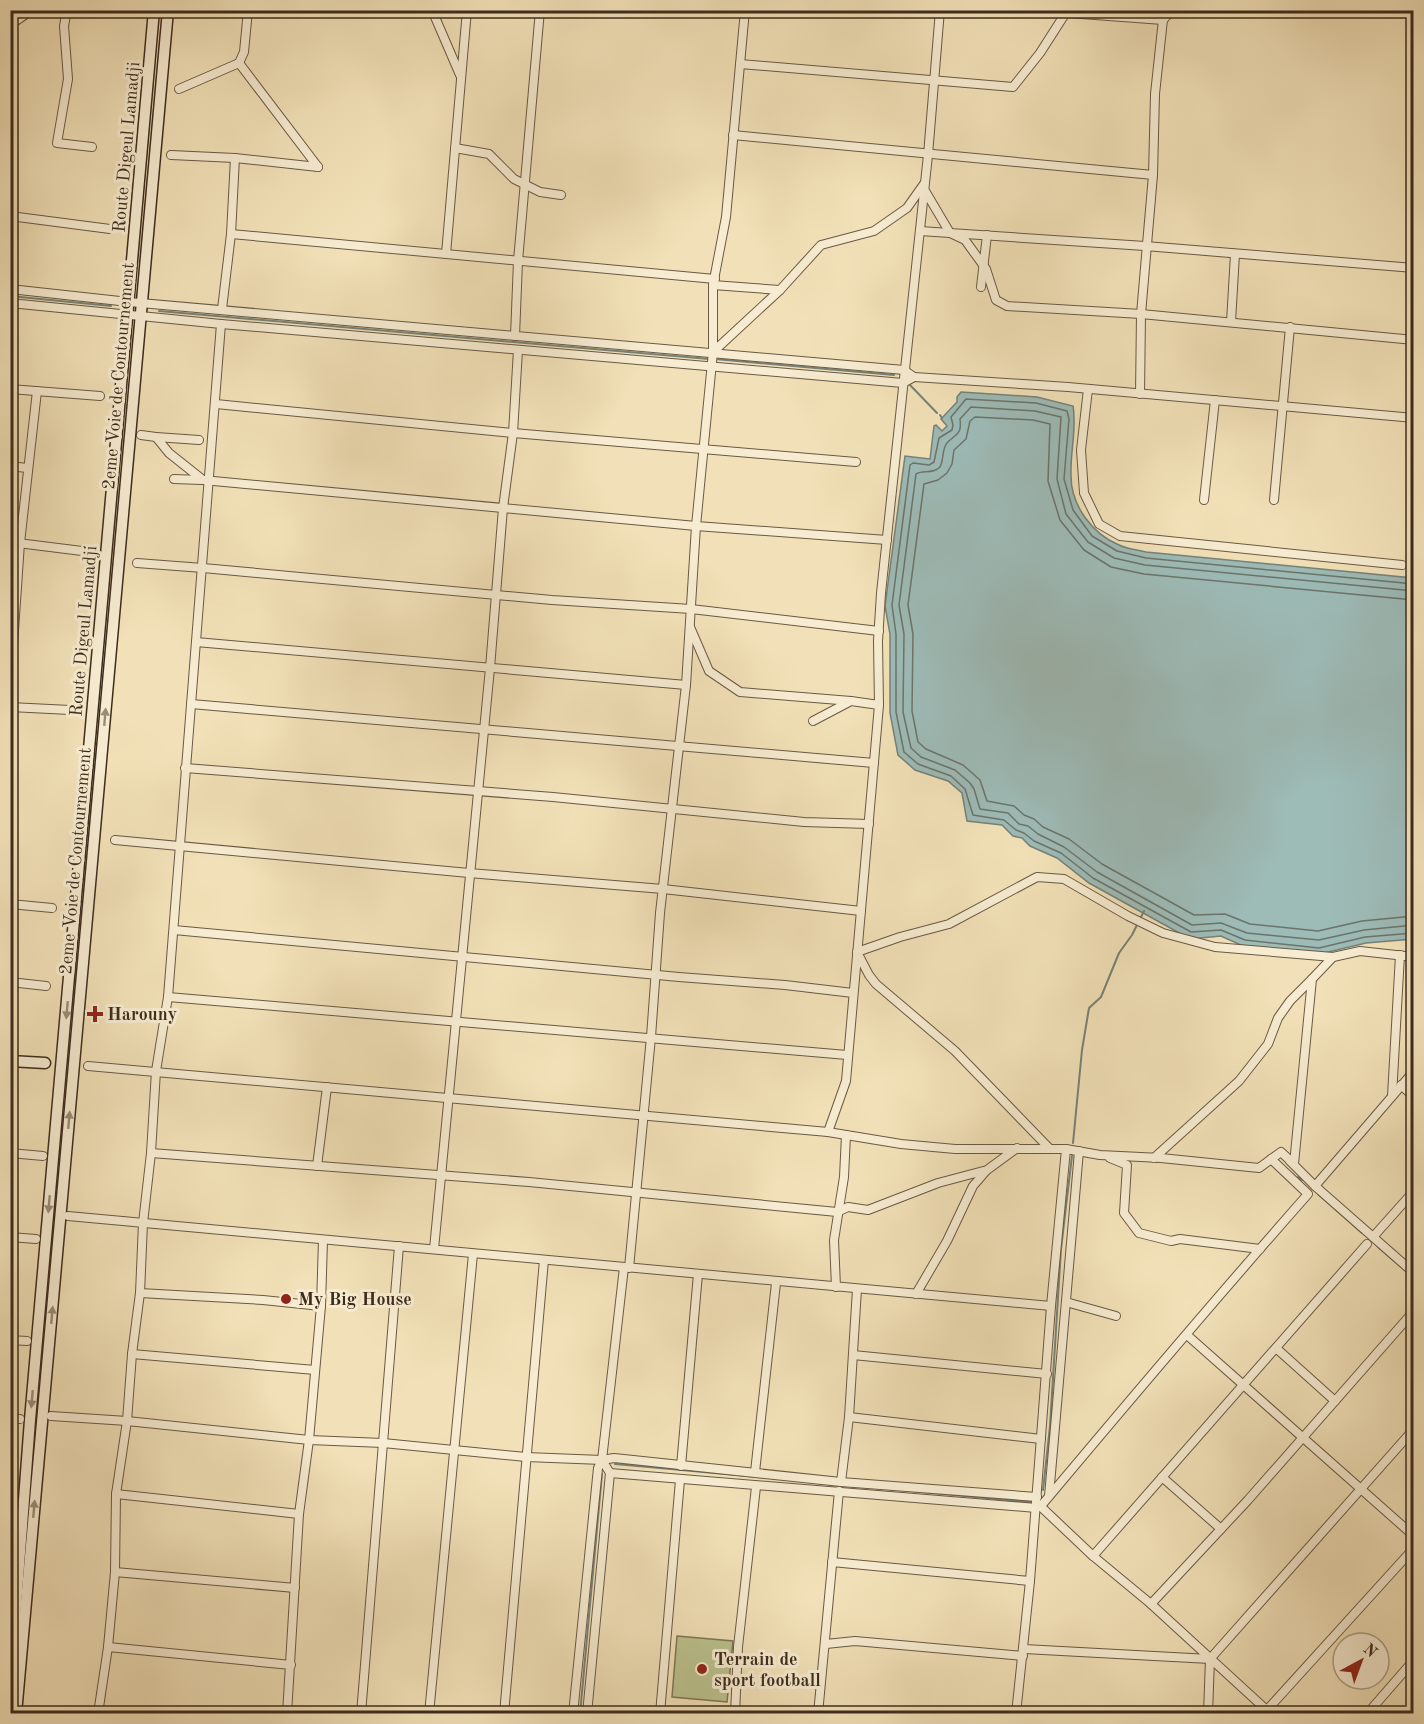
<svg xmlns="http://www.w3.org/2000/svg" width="1424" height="1724" font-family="'Old Standard TT',serif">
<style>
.green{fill:#bbc28e;stroke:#7c7756;stroke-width:1.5}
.water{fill:#9dbbb7;stroke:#768279;stroke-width:1.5}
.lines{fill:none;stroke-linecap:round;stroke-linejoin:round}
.shore{stroke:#6c746a;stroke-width:1.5}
.stream{stroke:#768279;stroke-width:2}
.street-casing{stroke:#6a5944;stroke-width:10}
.secondary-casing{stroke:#3c2c1d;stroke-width:13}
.street{stroke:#f7ecd1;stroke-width:8}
.secondary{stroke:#f7ecd1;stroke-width:10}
.oneway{fill:#9a8c77}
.poi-dot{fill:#8f2418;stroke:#f7ecd1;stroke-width:2}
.labels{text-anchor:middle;stroke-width:6;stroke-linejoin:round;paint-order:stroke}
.street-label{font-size:18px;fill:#3c2c1d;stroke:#f7ecd1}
.poi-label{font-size:18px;font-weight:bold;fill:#3c2c1d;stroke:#f7ecd1;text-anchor:start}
</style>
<rect width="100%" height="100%" fill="#f2e1b8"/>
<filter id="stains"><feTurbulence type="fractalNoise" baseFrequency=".00333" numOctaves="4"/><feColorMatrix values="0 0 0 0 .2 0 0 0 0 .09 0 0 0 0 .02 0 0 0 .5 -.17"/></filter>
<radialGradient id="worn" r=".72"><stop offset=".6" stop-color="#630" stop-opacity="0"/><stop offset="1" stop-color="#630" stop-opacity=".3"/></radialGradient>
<path class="green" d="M 677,1636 L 733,1641 L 727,1702 L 672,1697 Z"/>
<path class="water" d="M 961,392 L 1037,397 L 1073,406 C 1077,428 1070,452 1071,476 C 1071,505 1092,534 1119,545 C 1127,549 1138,550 1146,552 L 1413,578 L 1413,939 L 1366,943 L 1320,954 L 1243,946 L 1221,936 L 1190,939 L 1089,883 L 1057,858 L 1030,846 L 1022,838 L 1013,836 L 1002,825 L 967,821 L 962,793 L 948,781 L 915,770 L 898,755 L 890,713 L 890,634 L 885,606 L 905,456 L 930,459 L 934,426 L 936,425 L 942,431 L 947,426 L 941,419 L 957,402 L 957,397 Z"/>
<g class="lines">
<g class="shore">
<path d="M 1414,584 L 1146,558 L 1117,551 L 1092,536 L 1073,510 L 1064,479 L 1069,419 L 1067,411 L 1036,403 L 966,399 L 951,417 L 953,425 L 952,430 L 939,438 L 934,462 L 929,465 L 913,463 L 910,465 L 892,605 L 896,634 L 896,712 L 904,752 L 918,764 L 951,776 L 965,789 L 973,815 L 1004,820 L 1016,830 L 1024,833 L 1034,841 L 1061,853 L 1093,878 L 1191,932 L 1221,930 L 1245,940 L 1319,948 L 1365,937 L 1414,933"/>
<path d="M 1414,591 L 1145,565 L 1114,558 L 1088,542 L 1066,514 L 1057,479 L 1061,417 L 1035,411 L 971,407 L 960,419 C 962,436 956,433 947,443 C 942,448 944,460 940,467 C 932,475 923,469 916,474 L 899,605 L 904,634 L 903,712 L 911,748 L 921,757 L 955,770 L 970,783 L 974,789 L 980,809 L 1008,813 L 1019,824 L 1028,826 L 1038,834 L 1064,847 L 1097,872 L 1192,925 L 1221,923 L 1247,933 L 1319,940 L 1364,930 L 1414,925"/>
<path d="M 1414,600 L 1144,574 L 1111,567 L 1084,550 L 1060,520 L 1048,481 L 1050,424 L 1033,420 L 975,417 L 970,421 L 966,439 L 954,450 L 952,464 L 947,473 L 938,480 L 924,484 L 908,605 L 913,634 L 912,711 L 918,742 L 926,749 L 963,765 L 980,780 L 987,801 L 1014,806 L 1024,815 L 1034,819 L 1043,827 L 1069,839 L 1102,864 L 1194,915 L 1225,914 L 1250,924 L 1318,931 L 1362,921 L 1414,916"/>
</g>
<g class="stream">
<path d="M 10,296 L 111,306"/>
<path d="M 159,311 L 709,359"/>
<path d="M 715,359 L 894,375"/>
<path d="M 910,385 L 937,413"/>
<path d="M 940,415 L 942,418"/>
<path d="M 1073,1143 L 1082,1050 L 1089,1008 L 1101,997 L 1119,953 L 1132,935 L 1144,911"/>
<path d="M 1298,1177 L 1302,1180"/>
<path d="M 1318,1194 L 1362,1233"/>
<path d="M 1378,1247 L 1414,1278"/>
<path d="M 615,1464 L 771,1478"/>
<path d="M 1043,1490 L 1050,1426 L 1061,1249 L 1072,1156"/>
<path d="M 911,1491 L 1030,1502"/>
<path d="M 580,1714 L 602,1474"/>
</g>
<g class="street-casing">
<g id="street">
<path d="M 67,10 L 64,26 L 68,79 L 57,143 L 92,147"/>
<path d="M 432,10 L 460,75"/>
<path d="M 1027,10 L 1163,20 L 1172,10"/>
<path d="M 10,25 L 32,10"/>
<path d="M 239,63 L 318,167"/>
<path d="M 740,64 L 1013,87 L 1040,53 L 1065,14"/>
<path d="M 179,89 L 239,63 L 244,52 L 248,10"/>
<path d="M 733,135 L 1153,175"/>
<path d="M 455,148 L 489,154 L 514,179 L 540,192 L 561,195"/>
<path d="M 171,155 L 235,158 L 318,167"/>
<path d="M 924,189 L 950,233 L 965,240 L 986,269 L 996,300 L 1007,306 L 1141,314 L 1414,340"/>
<path d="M 10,216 L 110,229"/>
<path d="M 920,231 L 1145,246 L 1414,268"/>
<path d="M 231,234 L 715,279"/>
<path d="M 446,254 L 467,10"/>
<path d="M 713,285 L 780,290"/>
<path d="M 981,287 L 987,235"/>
<path d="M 10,289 L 129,302 L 904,370 L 914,377 L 903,383 L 221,324 L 10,303"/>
<path d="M 222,309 L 231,234 L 235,158"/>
<path d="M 1231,322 L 1235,254"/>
<path d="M 515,336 L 518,261 L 540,10"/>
<path d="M 713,352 L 780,290 L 821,245 L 874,231 L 907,208 L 924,184"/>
<path d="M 914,377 L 1068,387 L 1414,418"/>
<path d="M 10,389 L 100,396"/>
<path d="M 1088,389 L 1081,450 L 1084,493 L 1099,524 L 1120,536 L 1402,565"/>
<path d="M 1140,394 L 1141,314 L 1153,175 L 1155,94 L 1164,10"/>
<path d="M 216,404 L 513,433 L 856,462"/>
<path d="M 141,435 L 156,437 L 169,453 L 203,480 L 696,526 L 887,540"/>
<path d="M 156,437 L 199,440"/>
<path d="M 10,466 L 27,468"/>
<path d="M 174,479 L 201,480"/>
<path d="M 1204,500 L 1215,400"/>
<path d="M 1274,500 L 1290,327"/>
<path d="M 10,542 L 90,552"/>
<path d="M 137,563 L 203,568 L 552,600 L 691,609 L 879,631"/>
<path d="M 690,627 L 709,671 L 740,692 L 851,701"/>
<path d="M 196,642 L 686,685"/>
<path d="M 10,689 L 20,543 L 37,391"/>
<path d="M 191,704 L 874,763"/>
<path d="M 10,707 L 70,710"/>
<path d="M 813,721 L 851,701 L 879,705"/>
<path d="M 185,768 L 553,797 L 804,822 L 869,824"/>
<path d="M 115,840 L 469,873 L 663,889 L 861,911"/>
<path d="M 10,904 L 52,908"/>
<path d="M 174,930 L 679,977 L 785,985 L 853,993"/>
<path d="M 10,982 L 46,986"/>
<path d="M 168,997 L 847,1055"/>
<path d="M 88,1066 L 828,1132 L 901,1144 L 955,1149 L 1066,1149 L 1100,1155 L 1161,1158 L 1259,1168 L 1281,1152 L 1294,1164 L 1312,979 L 1333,957 L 1360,951 L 1414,957"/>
<path d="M 1401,1085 L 1414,1097"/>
<path d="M 1392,1096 L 1400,955"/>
<path d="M 828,1132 L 846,1081 L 879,705 L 878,641 L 881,593 L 928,155 L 940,10"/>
<path d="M 1049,1148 L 955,1051 L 876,984 L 869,975 L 857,952 L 900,937 L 949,924 L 1037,877 L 1064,879 L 1128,916 L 1163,933 L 1215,947 L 1333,957"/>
<path d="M 10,1153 L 43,1156"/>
<path d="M 151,1153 L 529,1182 L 837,1212 L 848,1207 L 868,1210 L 938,1183 L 987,1170 L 1017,1148"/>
<path d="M 1110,1158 L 1127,1165 L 1124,1213 L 1139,1233 L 1171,1241 L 1180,1239 L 1260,1249"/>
<path d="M 1154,1158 L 1239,1081 L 1268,1044 L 1278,1018 L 1290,1001 L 1312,979"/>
<path d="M 1290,1161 L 1315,1186 L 1414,1273"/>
<path d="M 317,1166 L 327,1087"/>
<path d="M 1315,1186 L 1414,1071"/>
<path d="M 68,1216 C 395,1248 723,1277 1051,1306"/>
<path d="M 10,1237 L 36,1239"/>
<path d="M 1373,1237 L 1414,1191"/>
<path d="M 434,1249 L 490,668 L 503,508 L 513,433 L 518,350"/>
<path d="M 629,1268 L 651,1037 L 660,913 L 686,685 L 696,526 L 713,352 L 713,285 L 726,217 L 745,10"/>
<path d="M 836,1287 L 834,1240 L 844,1177 L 846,1135"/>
<path d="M 140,1293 L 263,1300 L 321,1306"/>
<path d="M 916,1294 L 947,1241 L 973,1186 L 986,1171"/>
<path d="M 1066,1302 L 1116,1316"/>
<path d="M 1187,1335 L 1414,1536"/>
<path d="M 10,1340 L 27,1341"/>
<path d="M 1276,1348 L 1335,1401"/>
<path d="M 132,1354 L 315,1370"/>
<path d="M 853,1355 L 1047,1374"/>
<path d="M 51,1416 L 127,1421 L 309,1440 L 383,1443 L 526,1457 L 602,1460 L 610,1473 L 1036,1508"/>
<path d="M 849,1417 L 1041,1439"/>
<path d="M 10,1418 L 20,1419"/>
<path d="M 602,1460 L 614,1458 L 841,1482 L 1037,1497"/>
<path d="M 681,1466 L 698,1274"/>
<path d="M 755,1472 L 776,1283"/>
<path d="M 1162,1477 L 1221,1529"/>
<path d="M 841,1482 L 849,1417 L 857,1289"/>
<path d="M 116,1494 L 299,1514"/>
<path d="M 1049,1496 L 1079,1151"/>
<path d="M 1037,1503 L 1093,1556 L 1151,1604 L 1271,1714"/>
<path d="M 1041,1506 C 1129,1401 1217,1297 1308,1194 L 1271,1159"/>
<path d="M 1093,1556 L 1367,1244"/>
<path d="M 832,1562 L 1030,1581"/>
<path d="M 115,1572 L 295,1588"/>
<path d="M 1151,1604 L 1248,1500 L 1414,1311"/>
<path d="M 826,1644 L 855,1641 L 1023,1656"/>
<path d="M 108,1647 L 291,1665"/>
<path d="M 1024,1649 L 1210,1659"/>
<path d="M 1267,1710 L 1414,1548"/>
<path d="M 819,1711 L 838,1714"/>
<path d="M 98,1714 L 108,1647 L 115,1572 L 116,1494 L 127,1421 L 132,1354 L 140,1293 L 143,1223 L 151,1153 L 156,1071 L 168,997 L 221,324"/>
<path d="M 287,1714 L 299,1514 L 309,1440 L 321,1306 L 323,1240"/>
<path d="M 361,1714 L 399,1246"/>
<path d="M 429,1714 L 473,1254"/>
<path d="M 504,1714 L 544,1260"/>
<path d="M 573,1714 L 598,1468 L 602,1460 L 624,1267"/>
<path d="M 587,1714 L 610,1473"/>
<path d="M 660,1714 L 680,1480"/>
<path d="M 735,1714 L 738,1647 L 756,1487"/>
<path d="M 818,1714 L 839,1491"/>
<path d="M 1016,1714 L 1030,1581 L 1051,1306 L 1066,1149"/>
<path d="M 1208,1714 L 1210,1659 L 1414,1429"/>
<path d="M 1367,1714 L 1414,1660"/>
</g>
</g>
<g class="secondary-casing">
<g id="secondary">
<path d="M 10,1061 L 45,1063"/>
<path d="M 10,1685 L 30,1420 L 154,10"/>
<path d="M 16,1714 L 168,10"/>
</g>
</g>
<use href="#street" class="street"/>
<use href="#secondary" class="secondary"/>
</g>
<defs><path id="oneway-solid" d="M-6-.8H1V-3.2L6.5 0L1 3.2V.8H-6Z" transform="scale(1.5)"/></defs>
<g class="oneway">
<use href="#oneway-solid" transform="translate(105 717) rotate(-85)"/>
<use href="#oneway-solid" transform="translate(67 1010) rotate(95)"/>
<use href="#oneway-solid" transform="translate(69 1120) rotate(-85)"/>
<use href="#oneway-solid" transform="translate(49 1204) rotate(95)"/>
<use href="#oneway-solid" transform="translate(52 1315) rotate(-85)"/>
<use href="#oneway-solid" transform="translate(32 1399) rotate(95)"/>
<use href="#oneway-solid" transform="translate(34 1509) rotate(-85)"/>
</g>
<g class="poi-dot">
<path d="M92 1005h6v6h6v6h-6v6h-6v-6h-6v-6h6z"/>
<circle cx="286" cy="1299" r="6"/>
<circle cx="702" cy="1669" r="6"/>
</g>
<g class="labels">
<g class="street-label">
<text transform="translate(126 147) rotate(-85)" y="6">Route Digeul Lamadji</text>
<text transform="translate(118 376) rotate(-85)" y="6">2eme Voie de Contournement</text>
<text transform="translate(83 631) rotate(-85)" y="6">Route Digeul Lamadji</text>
<text transform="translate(75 861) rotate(-85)" y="6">2eme Voie de Contournement</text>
</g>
<g class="poi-label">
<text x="107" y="1020">Harouny</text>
<text x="298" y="1305">My Big House</text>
<text x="714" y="1665">Terrain de<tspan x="714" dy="21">sport football</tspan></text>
</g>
</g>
<rect width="1424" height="1724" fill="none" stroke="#f2e1b8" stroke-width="36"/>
<rect x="12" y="12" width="1400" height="1700" fill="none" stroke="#3c2c1d" stroke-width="3"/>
<rect x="18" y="18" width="1388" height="1688" fill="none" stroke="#3c2c1d" stroke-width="1.5"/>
<g transform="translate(1361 1661) rotate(41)"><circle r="28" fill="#f7ecd1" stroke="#ac9f89" stroke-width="1.5"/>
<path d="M0-4.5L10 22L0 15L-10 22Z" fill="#8f2418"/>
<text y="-9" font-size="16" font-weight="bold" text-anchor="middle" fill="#3c2c1d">N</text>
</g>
<rect width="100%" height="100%" filter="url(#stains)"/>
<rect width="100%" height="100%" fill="url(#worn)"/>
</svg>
